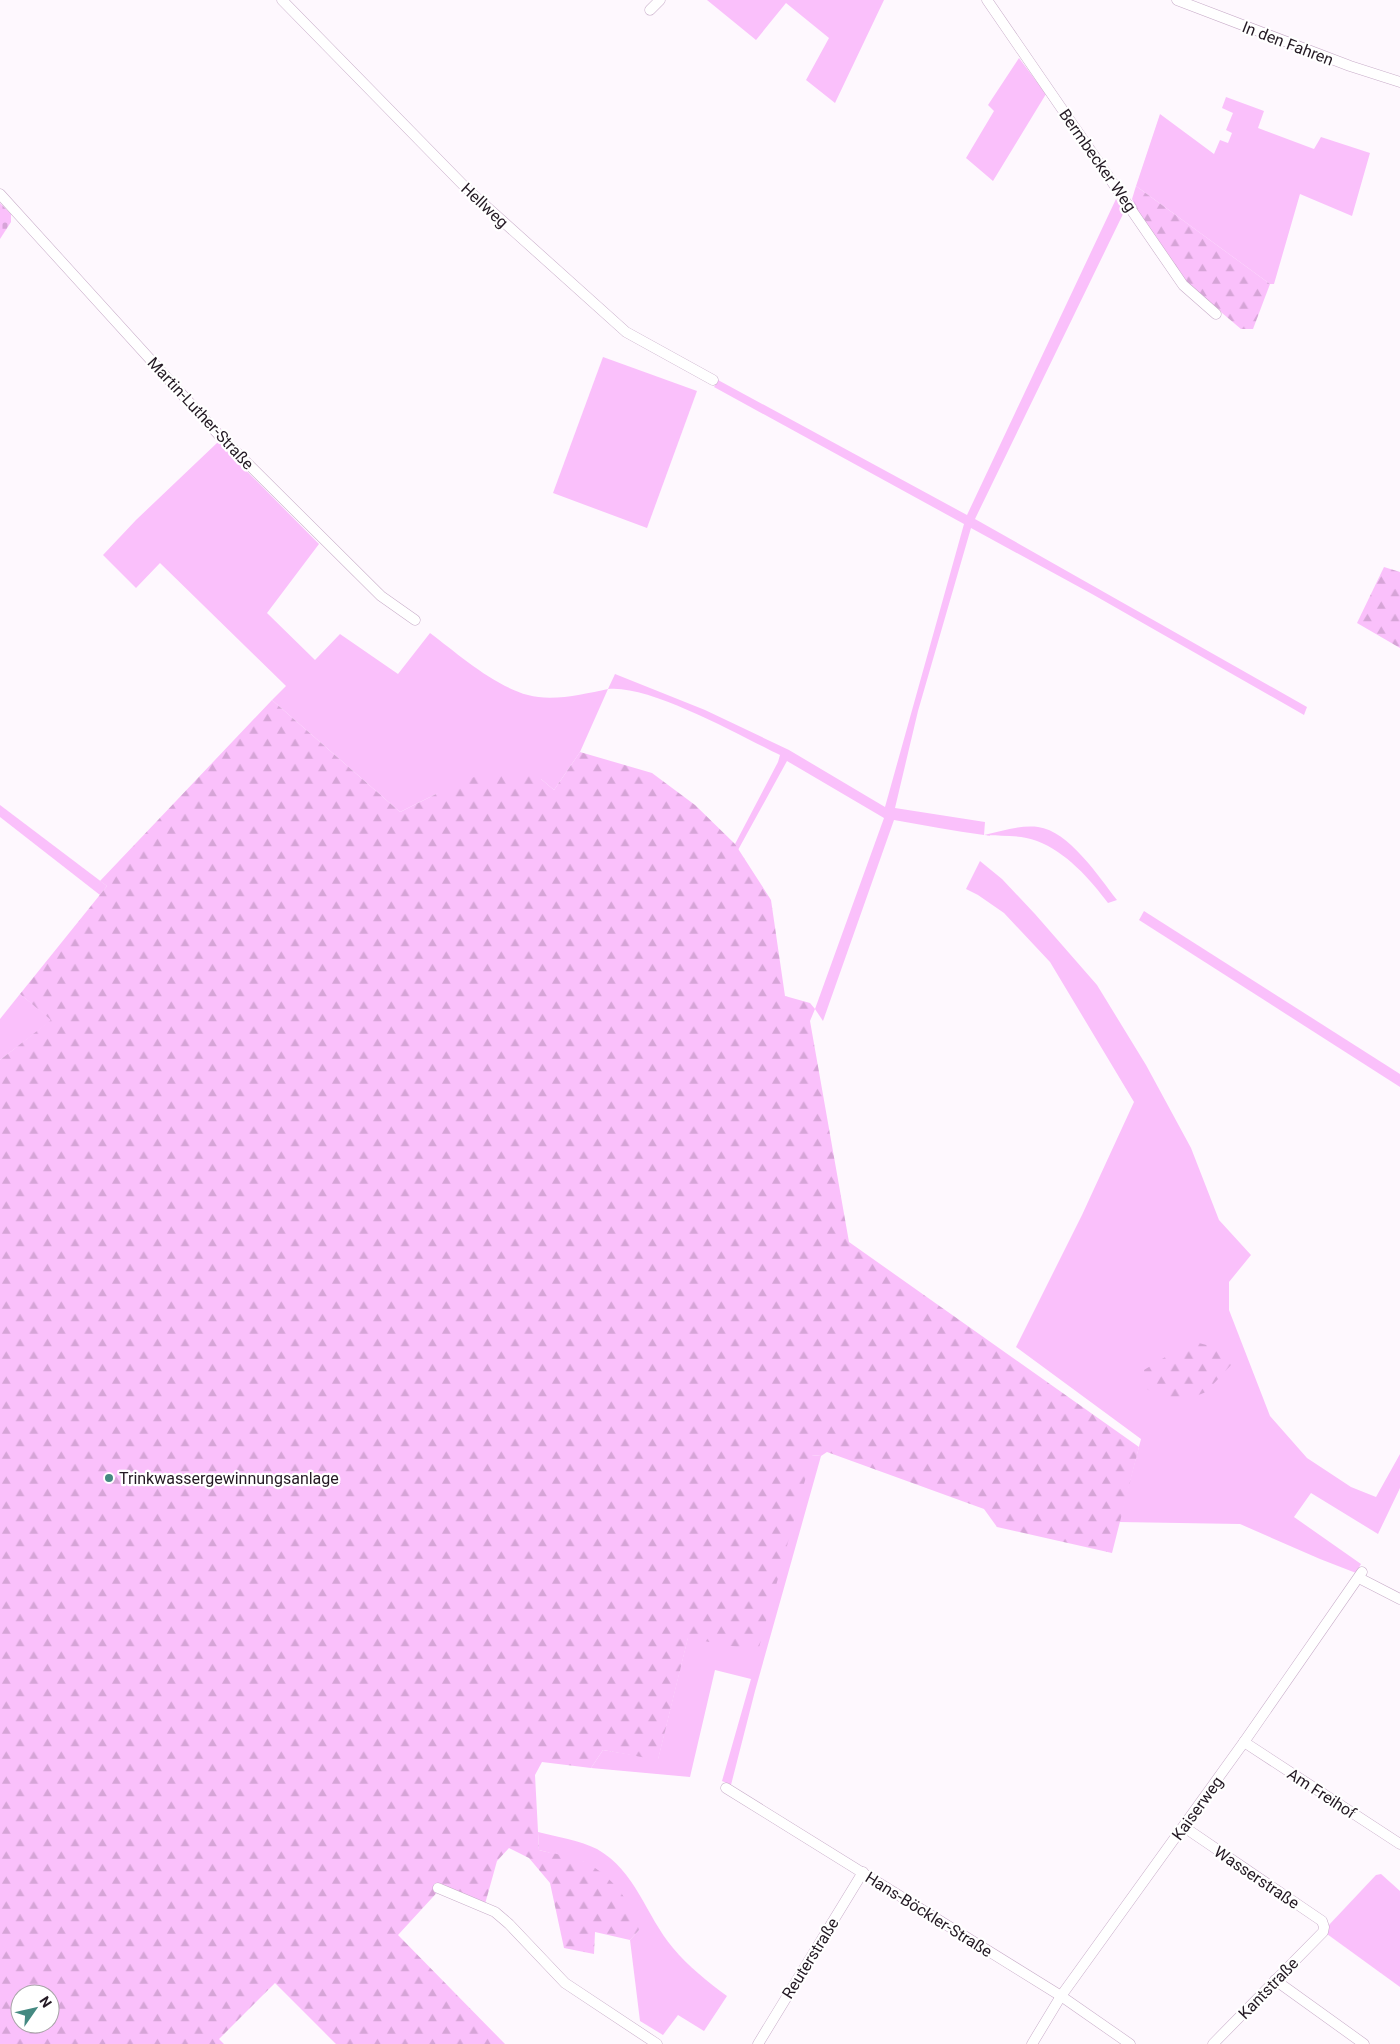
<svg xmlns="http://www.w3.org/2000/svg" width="1400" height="2044" font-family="Roboto,sans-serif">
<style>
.green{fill:#fac0fb}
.forest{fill:url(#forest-firs);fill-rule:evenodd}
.cemetery{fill:url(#cemetery-stones)}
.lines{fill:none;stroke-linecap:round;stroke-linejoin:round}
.minor-casing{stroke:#c8adc9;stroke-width:11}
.minor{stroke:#fff;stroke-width:10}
.poi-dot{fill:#448981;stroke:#fff;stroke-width:2}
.labels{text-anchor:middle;stroke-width:4.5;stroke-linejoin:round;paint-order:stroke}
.street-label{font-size:16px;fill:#231923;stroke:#fff}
.poi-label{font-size:16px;fill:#231923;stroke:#fff;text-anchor:start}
</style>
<defs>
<pattern id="forest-firs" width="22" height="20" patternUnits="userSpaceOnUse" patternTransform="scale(1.25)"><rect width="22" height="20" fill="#fac0fb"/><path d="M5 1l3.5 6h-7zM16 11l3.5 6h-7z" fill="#d6a4d7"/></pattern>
<pattern id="cemetery-stones" width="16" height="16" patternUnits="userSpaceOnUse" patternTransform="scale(1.25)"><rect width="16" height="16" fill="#fac0fb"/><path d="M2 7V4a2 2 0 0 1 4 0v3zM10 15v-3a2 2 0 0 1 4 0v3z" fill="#d6a4d7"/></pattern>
</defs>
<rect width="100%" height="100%" fill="#fef8fe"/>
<g class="green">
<path d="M 707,0 L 884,0 L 835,103 L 806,80 L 829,38 L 786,3 L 756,40 Z"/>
<path d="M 1019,58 L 1046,94 L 993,181 L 966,158 L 994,111 L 988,105 Z"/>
<path d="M 1226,97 L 1264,111 L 1258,128 L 1314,149 L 1321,137 L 1370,153 L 1352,216 L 1300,194 L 1274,284 L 1270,284 L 1136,186 L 1160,114 L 1214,154 L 1220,140 L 1228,143 L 1232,133 L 1226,130 L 1233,113 L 1222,108 Z"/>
<path d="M 1116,199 L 1124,212 L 975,519 L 1307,707 L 1304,715 L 1092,594 L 971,528 L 918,711 L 895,808 L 985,822 L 984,835 C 1002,831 1020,825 1038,827 C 1069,831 1099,877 1117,900 L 1108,903 C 1090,879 1066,852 1037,841 C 1019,834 1003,837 984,835 C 954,831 924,825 894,820 L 823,1021 L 815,1009 L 884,818 L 787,761 L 738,850 L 735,844 L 778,762 L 780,755 C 741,736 649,684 608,689 L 580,752 L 554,790 L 541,779 L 436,794 L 400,812 L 272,700 L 286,686 L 160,563 L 136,588 L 103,555 L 136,520 L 218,442 L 319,544 L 267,613 L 315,660 L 340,634 L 398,674 L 430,633 C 458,654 494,686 528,695 C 552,702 584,694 608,689 L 615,674 L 705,710 L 789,750 L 885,807 L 964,524 L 714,387 L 718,380 L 967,515 Z"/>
<path d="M 603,357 L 697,391 L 647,528 L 553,493 Z"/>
<path d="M 0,805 L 107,886 L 100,895 L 0,817 Z"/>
<path d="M 980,861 L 1002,879 L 1035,914 L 1097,985 L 1146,1065 L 1191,1148 L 1219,1220 L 1251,1255 L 1229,1282 L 1229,1310 L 1270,1416 L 1307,1458 L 1351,1487 L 1376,1497 L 1400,1454 L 1400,1488 L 1378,1534 L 1311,1493 L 1294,1517 L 1361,1564 L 1356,1573 L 1320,1559 L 1240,1524 L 1119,1522 L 1141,1439 L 1016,1347 L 1082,1215 L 1134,1102 L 1050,962 L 1004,913 L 978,895 L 966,889 Z"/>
<path d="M 1144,911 L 1400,1074 L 1400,1087 L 1139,920 Z"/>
<path d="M 20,994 L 52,1020 L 0,1060 L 0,1019 Z"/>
<path d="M 811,1455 L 821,1456 L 755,1691 L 731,1785 L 722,1781 L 751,1679 L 715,1670 L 690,1777 L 591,1768 L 603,1750 L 658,1759 L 688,1637 Z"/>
<path d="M 538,1832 C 557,1837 579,1840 597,1849 C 636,1871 646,1916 673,1948 C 688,1966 708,1982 727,1996 L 704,2031 L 678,2015 L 663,2035 L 640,2021 L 630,1940 L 639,1930 L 584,1862 L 539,1850 Z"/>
<path d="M 1381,1874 L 1400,1891 L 1400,1987 L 1327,1934 L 1328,1926 L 1376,1875 Z"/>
</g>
<g class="forest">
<path d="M 1136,186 L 1270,284 L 1253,329 L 1241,329 L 1189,285 L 1139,214 L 1132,199 Z"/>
<path d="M 1384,567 L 1400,572 L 1400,648 L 1357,623 Z"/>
<path d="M 272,700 L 400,812 L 436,794 L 485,772 L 523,772 L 541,779 L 554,790 L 580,752 L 652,773 L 695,805 L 735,844 L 771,900 L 785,996 L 810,1003 L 815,1009 L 810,1021 L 849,1242 L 1139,1447 L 1112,1553 L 997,1527 L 984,1509 L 827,1452 L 821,1456 L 812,1455 L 758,1651 L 688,1638 L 658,1760 L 603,1750 L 591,1768 L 542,1762 L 535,1775 L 539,1850 C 554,1854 572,1856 585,1862 C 612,1876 631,1901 639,1930 L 630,1940 L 595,1932 L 594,1954 L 564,1948 L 550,1883 L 529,1858 L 509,1848 L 497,1861 L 485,1904 L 443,1886 L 398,1935 L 505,2044 L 336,2044 L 275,1983 L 219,2039 L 224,2044 L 0,2044 L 0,1060 L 51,1020 L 20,994 L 107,886 L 100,881 ZM 20,1994 L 50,1994 L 50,2024 L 20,2024 Z"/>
<path d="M 1199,1343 L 1225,1350 L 1231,1365 L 1206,1392 L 1186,1400 L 1165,1403 L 1146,1388 L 1144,1370 L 1180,1348 Z"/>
</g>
<path class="cemetery" d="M 0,203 L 11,214 L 11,222 L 0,239 Z"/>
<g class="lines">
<g class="minor-casing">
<g id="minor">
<path d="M 282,0 L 468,190 L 626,332 L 713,380"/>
<path d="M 987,0 L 1183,285 L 1216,314"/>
<path d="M 1177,0 L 1350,66 L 1400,82"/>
<path d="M 650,10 L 660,0"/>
<path d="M 0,194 L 218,434 L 381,596 L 415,620"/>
<path d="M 1359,1578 L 1400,1599"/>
<path d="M 1244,1742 L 1400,1844"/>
<path d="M 726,1788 L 1061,1996 L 1130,2044"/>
<path d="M 1184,1827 L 1322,1921 L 1324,1927 L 1323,1932 L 1213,2044"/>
<path d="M 438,1888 L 495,1912 L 509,1924 L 565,1983 L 657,2044"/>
<path d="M 1275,1980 L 1364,2044"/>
<path d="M 758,2044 L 863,1872"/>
<path d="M 1032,2044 L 1061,1996 L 1244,1742 L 1362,1572"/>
</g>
</g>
<use href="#minor" class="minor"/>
</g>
<circle class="poi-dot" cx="109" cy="1478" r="5"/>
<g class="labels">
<g class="street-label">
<text transform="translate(1288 43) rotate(21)" y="6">In den Fahren</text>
<text transform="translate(1098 160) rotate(55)" y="6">Bermbecker Weg</text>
<text transform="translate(485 205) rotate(43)" y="6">Hellweg</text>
<text transform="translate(201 413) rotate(47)" y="6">Martin-Luther-Straße</text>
<text transform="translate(1322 1793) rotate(33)" y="6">Am Freihof</text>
<text transform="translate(1197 1808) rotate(-54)" y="6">Kaiserweg</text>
<text transform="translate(1257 1877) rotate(34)" y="6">Wasserstraße</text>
<text transform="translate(929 1914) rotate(32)" y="6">Hans-Böckler-Straße</text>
<text transform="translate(810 1958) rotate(-58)" y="6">Reuterstraße</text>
<text transform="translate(1268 1988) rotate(-46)" y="6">Kantstraße</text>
</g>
<g class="poi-label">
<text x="119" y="1484">Trinkwassergewinnungsanlage</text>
</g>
</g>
<g transform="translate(35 2009) rotate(56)"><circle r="24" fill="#ffffff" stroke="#a7a3a7"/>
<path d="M0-4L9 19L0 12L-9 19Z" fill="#448981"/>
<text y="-8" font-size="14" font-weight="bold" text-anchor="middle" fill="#231923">N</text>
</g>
</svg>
